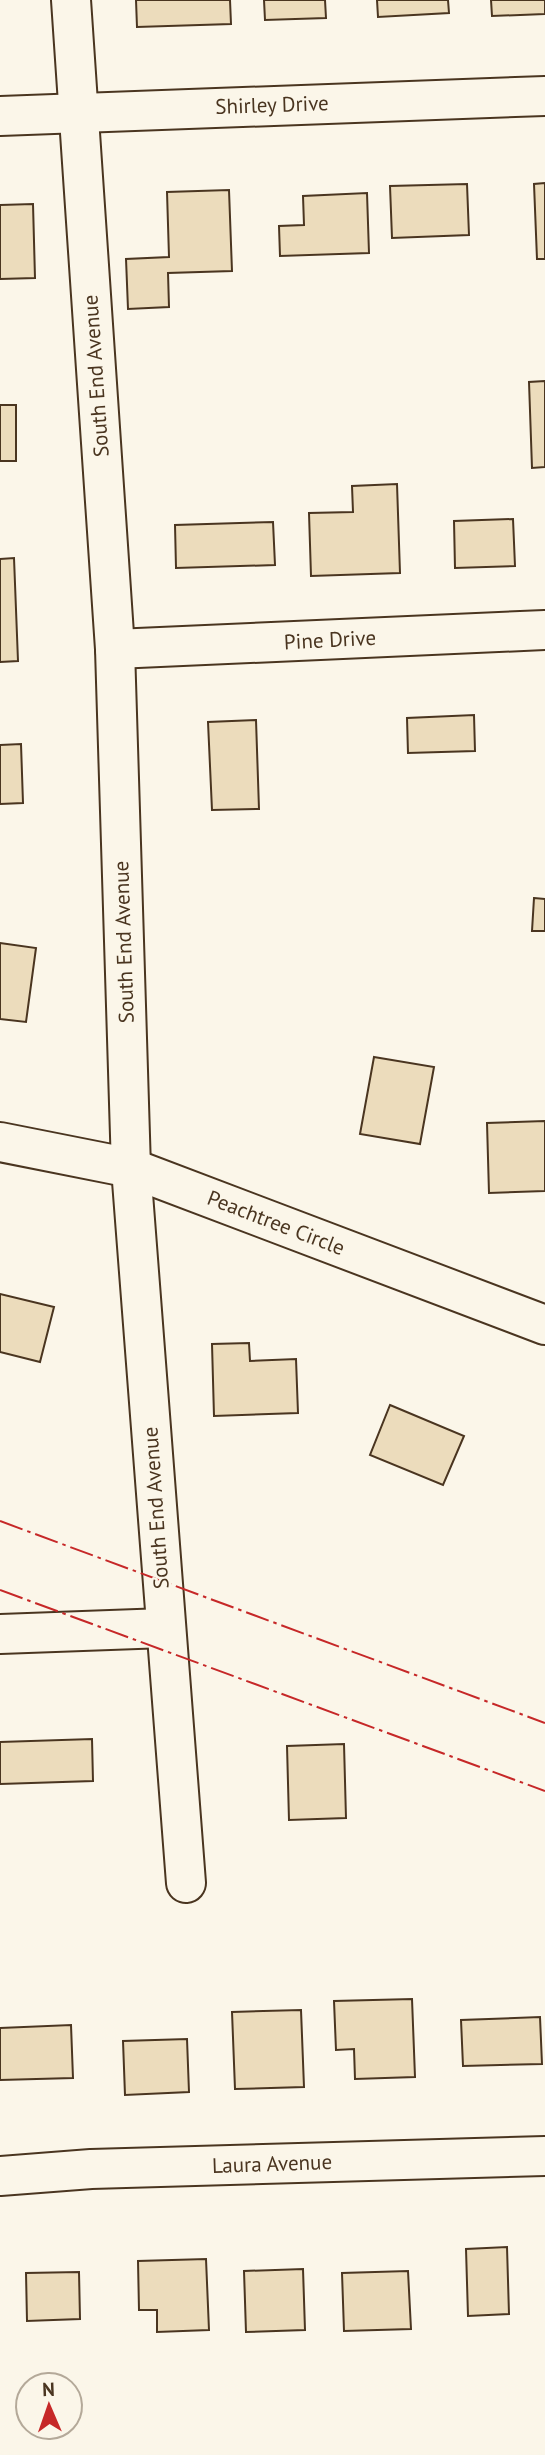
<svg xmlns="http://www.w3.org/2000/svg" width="545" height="2455" font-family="'PT Sans',sans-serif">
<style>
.building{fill:#ecdcbc;stroke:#4a3520;stroke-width:2}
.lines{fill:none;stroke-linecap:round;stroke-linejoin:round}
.minor-casing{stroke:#4a3520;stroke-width:42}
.minor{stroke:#fbf6e9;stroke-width:38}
.power{stroke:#c62828;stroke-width:2;stroke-dasharray:24 5 3.5 5;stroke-linecap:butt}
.labels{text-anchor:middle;stroke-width:5;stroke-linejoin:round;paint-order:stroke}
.street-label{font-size:21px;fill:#4a3520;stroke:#fbf6e9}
</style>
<rect width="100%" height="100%" fill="#fbf6e9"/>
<g class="building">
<path d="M 136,0 L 230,0 L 231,24 L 137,27 Z"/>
<path d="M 264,0 L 325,0 L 326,18 L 265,20 Z"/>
<path d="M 377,0 L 448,0 L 449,13 L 378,17 Z"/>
<path d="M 491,0 L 545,0 L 545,14 L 492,16 Z"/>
<path d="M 545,183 L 545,259 L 537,259 L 534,184 Z"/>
<path d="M 467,184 L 469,235 L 392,238 L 390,186 Z"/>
<path d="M 229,190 L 232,271 L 168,273 L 169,307 L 128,309 L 126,259 L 169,257 L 167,192 Z"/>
<path d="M 367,193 L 369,253 L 280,256 L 279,226 L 304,225 L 303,196 Z"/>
<path d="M 33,204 L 35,278 L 0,279 L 0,205 Z"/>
<path d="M 545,381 L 545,467 L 532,468 L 529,382 Z"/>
<rect x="0" y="405" width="16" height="56"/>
<path d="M 397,484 L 400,573 L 311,576 L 309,513 L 353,512 L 352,486 Z"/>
<path d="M 513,519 L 515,566 L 455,568 L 454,521 Z"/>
<path d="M 273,522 L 275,565 L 176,568 L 175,525 Z"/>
<path d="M 14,558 L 18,661 L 0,662 L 0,559 Z"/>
<path d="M 474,715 L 475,751 L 408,753 L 407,718 Z"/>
<path d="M 256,720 L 259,809 L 212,810 L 208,722 Z"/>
<path d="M 21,744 L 23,803 L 0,804 L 0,745 Z"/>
<path d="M 534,898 L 545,899 L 545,931 L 532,931 Z"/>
<path d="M 0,943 L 36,948 L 26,1022 L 0,1019 Z"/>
<path d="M 374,1057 L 434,1067 L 420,1144 L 360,1134 Z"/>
<path d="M 545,1121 L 545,1191 L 489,1193 L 487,1123 Z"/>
<path d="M 0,1294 L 54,1307 L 40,1362 L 0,1352 Z"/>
<path d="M 249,1343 L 250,1361 L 296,1359 L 298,1413 L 214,1416 L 212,1344 Z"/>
<path d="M 390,1405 L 464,1436 L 443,1485 L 370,1455 Z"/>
<path d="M 92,1739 L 93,1781 L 0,1784 L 0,1742 Z"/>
<path d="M 344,1744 L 346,1818 L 289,1820 L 287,1746 Z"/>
<path d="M 412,1999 L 415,2077 L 355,2079 L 354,2049 L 336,2050 L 334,2001 Z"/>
<path d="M 301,2010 L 304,2087 L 235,2089 L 232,2012 Z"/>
<path d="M 540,2017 L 542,2064 L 463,2066 L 461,2020 Z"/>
<path d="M 71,2025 L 73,2078 L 0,2080 L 0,2028 Z"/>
<path d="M 187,2039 L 189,2092 L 125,2095 L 123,2041 Z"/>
<path d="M 507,2247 L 509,2314 L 468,2316 L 466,2249 Z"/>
<path d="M 206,2259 L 209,2330 L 157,2332 L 157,2310 L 139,2310 L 138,2261 Z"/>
<path d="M 303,2269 L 305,2330 L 246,2332 L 244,2271 Z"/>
<path d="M 408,2271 L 411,2329 L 344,2331 L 342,2273 Z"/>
<path d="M 79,2272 L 80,2319 L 27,2321 L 26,2273 Z"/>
</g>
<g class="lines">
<g class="minor-casing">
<g id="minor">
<path d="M 71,0 L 115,649 L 131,1168 L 186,1883"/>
<path d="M 0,116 L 545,96"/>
<path d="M 115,649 L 545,630"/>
<path d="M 0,1142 L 131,1168 L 545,1325"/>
<path d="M 0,1634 L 165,1628"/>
<path d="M 0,2176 L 91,2169 L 545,2156"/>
</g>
</g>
<use href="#minor" class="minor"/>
<g class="power">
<path d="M 0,1521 L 545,1723"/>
<path d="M 0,1590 L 545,1791"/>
</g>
</g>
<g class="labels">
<g class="street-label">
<text transform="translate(272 105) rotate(-2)" y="7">Shirley Drive</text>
<text transform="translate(96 376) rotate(-94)" y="7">South End Avenue</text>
<text transform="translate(330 640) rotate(-3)" y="7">Pine Drive</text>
<text transform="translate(124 942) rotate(-92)" y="7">South End Avenue</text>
<text transform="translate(276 1223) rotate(21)" y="7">Peachtree Circle</text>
<text transform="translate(156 1508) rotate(-94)" y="7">South End Avenue</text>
<text transform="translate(272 2164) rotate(-2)" y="7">Laura Avenue</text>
</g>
</g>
<g transform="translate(49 2406) rotate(358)"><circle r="33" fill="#fbf6e9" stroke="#b4a999" stroke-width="2"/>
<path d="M0-5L12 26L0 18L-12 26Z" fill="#c62828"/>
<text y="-10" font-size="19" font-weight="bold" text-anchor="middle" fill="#4a3520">N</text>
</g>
</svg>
